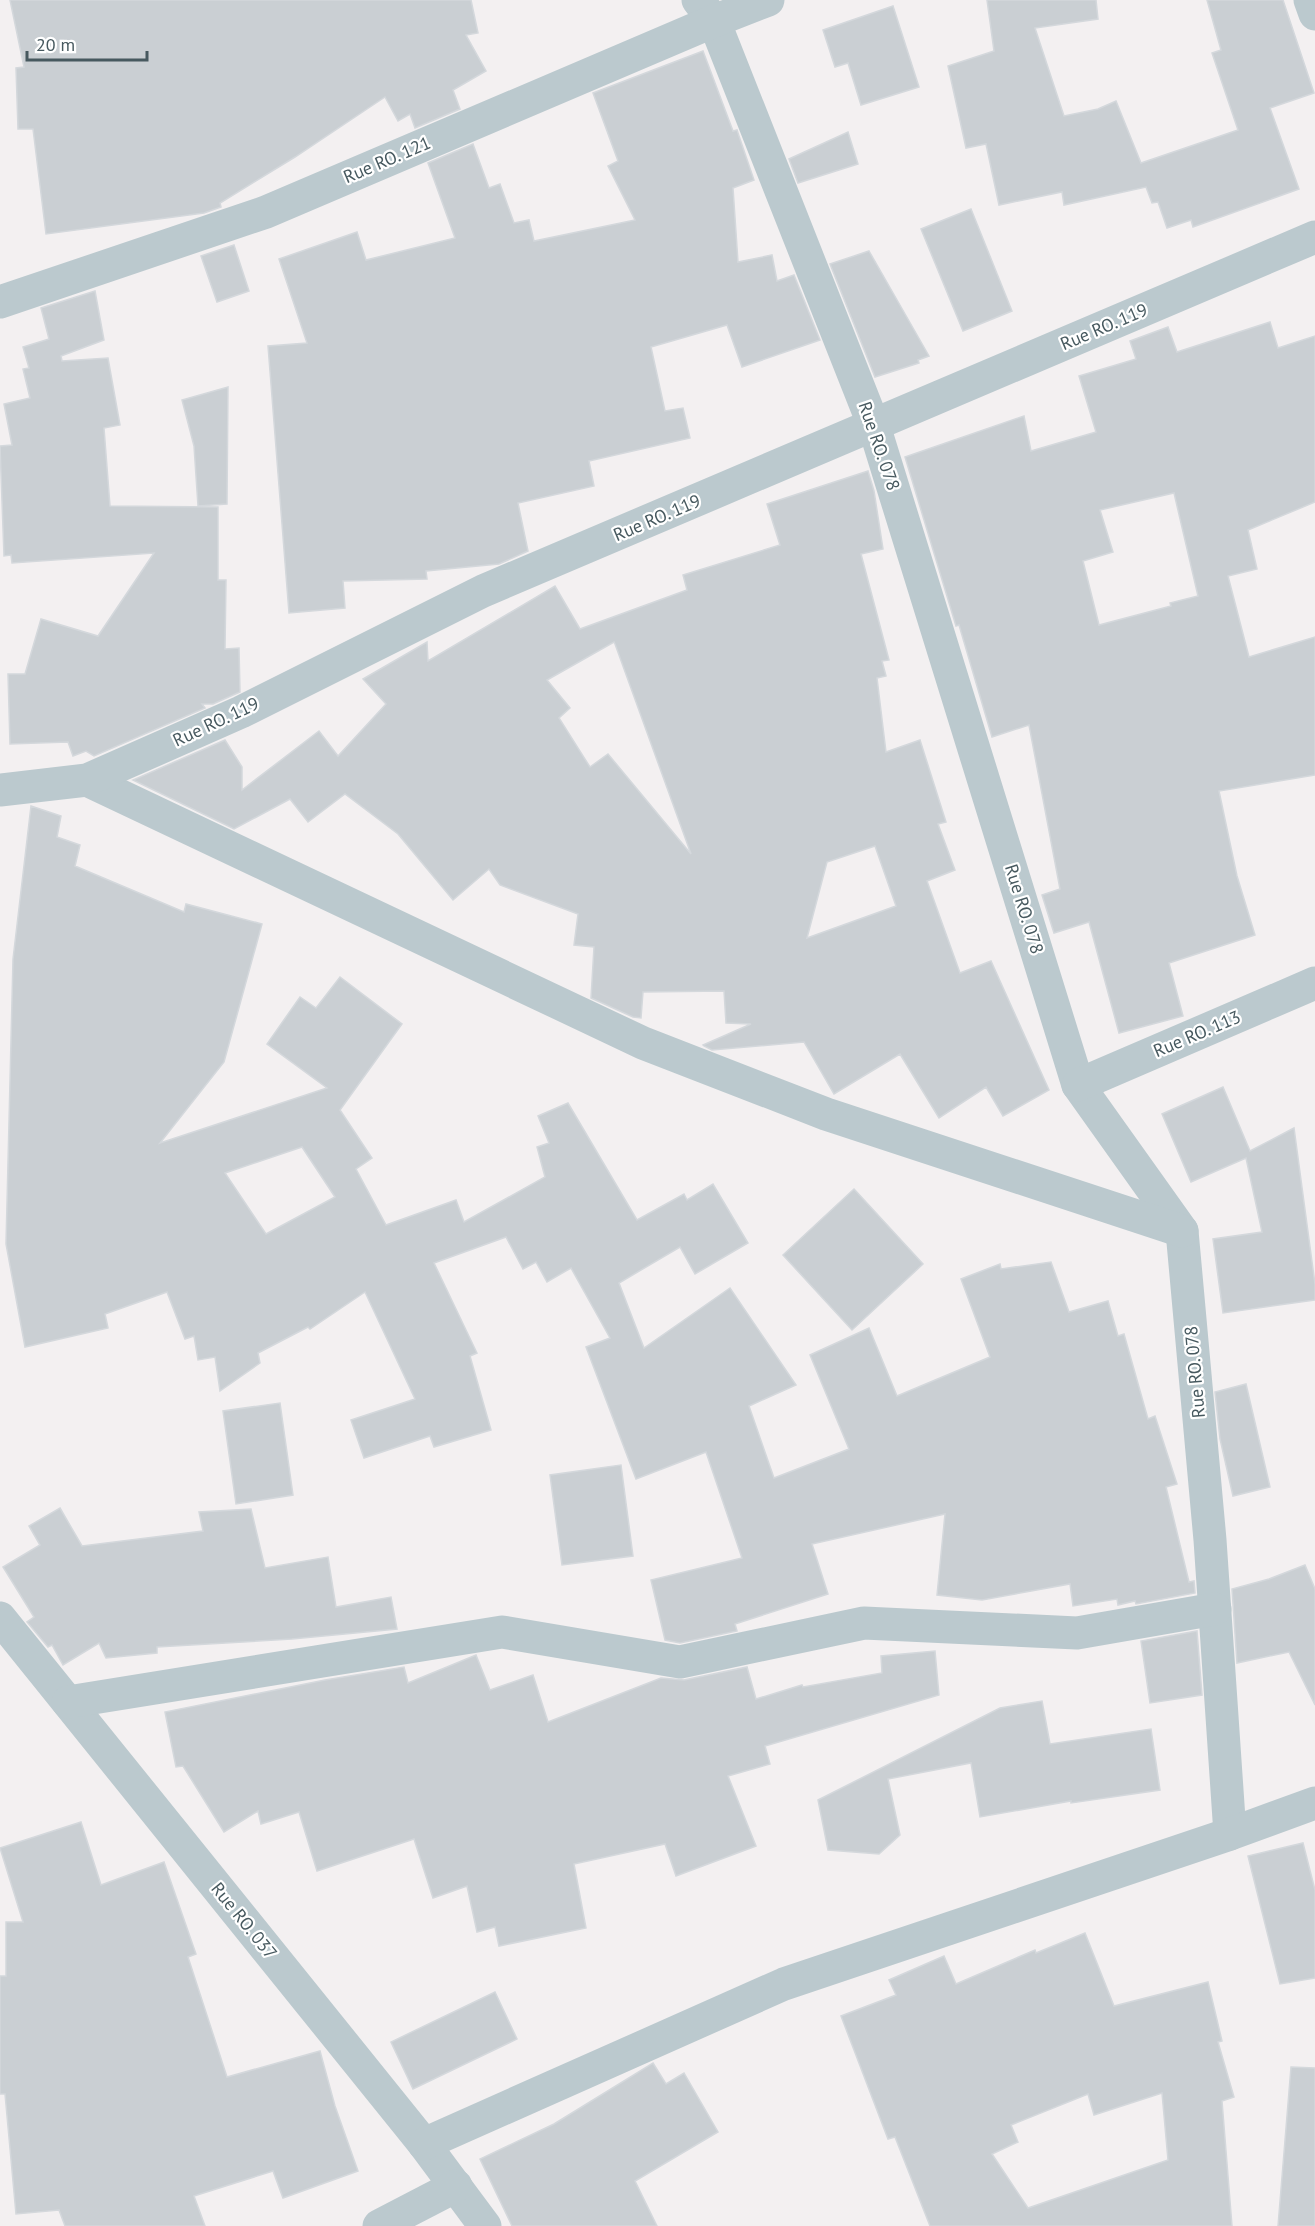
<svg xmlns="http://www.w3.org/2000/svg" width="1315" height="2226" font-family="'PT Sans',sans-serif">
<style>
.building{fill:#cacfd3;stroke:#d4d8dc;stroke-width:1.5;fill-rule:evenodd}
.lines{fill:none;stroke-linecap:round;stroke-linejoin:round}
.minor{stroke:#bbc9ce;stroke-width:33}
.labels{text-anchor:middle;stroke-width:4.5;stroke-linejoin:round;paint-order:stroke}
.street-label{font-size:18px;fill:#47595f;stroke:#fff}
</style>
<rect width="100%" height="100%" fill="#f3f0f1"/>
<g class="building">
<path d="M 10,0 L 471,0 L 478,33 L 466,35 L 486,71 L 453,90 L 460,109 L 415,128 L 410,114 L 398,121 L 385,97 L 295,157 L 220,203 L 221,207 L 204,213 L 46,234 L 33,129 L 18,129 L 16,68 L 24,67 Z"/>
<path d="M 987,0 L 1096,0 L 1098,19 L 1035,28 L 1064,116 L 1098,109 L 1116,101 L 1141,163 L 1238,130 L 1212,53 L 1221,50 L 1207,0 L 1283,0 L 1314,93 L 1270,108 L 1299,189 L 1193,227 L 1191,220 L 1167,228 L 1158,202 L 1152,203 L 1146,187 L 1064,205 L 1062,192 L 999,205 L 986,144 L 966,148 L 948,66 L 994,51 Z"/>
<path d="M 893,6 L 919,87 L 861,105 L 848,63 L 835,67 L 823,30 Z"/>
<path d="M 703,51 L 733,131 L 737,130 L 739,136 L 754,180 L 733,188 L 738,262 L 772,255 L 777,281 L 794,275 L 820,340 L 742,367 L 727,325 L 651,347 L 665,411 L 683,408 L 690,438 L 589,461 L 594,486 L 518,503 L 528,551 L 499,564 L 426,571 L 427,579 L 343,581 L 345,608 L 289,613 L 268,346 L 307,343 L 279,259 L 357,232 L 366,260 L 455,238 L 428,163 L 473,144 L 489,188 L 500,184 L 514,223 L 529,220 L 534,241 L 635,220 L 608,166 L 618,161 L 593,93 Z"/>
<path d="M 848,132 L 858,164 L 798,183 L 789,159 Z"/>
<path d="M 971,209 L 1012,311 L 963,331 L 921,229 Z"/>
<path d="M 234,245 L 249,291 L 217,302 L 201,256 Z"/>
<path d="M 869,251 L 929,356 L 918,360 L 919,363 L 875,377 L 830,264 Z"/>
<path d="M 95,291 L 104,340 L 61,356 L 62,361 L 108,358 L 120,425 L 104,428 L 110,506 L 218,507 L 218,580 L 226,580 L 225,649 L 239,648 L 240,692 L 213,704 L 202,704 L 205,708 L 94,756 L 86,751 L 73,756 L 68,742 L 10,744 L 8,674 L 25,674 L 41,619 L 98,636 L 154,553 L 12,563 L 11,555 L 4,556 L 0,446 L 12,445 L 4,404 L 30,398 L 23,369 L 29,368 L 23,347 L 49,339 L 41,308 Z"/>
<path d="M 1270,322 L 1278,348 L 1315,336 L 1315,502 L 1248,530 L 1257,569 L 1228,576 L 1249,657 L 1315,637 L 1315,775 L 1219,791 L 1237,876 L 1255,935 L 1169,963 L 1183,1016 L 1119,1033 L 1089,922 L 1054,933 L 1042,895 L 1060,889 L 1029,725 L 992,737 L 959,625 L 956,626 L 905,457 L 1024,416 L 1031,451 L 1096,432 L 1079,376 L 1136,359 L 1130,341 L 1168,327 L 1177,352 ZM 1174,493 L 1198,596 L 1170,603 L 1171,606 L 1099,625 L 1083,561 L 1113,552 L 1100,510 Z"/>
<path d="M 228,387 L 227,504 L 198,506 L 194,446 L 182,400 Z"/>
<path d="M 868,471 L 874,491 L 883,549 L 861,554 L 889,660 L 882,661 L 886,676 L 877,678 L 886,752 L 920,740 L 946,822 L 938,824 L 955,870 L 927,881 L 960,973 L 991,961 L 1049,1090 L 1003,1116 L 986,1087 L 939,1118 L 900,1054 L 834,1094 L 804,1042 L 712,1050 L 704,1046 L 703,1045 L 751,1024 L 726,1023 L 724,991 L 643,992 L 641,1018 L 633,1017 L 591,998 L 594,947 L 574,945 L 578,914 L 500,885 L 489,869 L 453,900 L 398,834 L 345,794 L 308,822 L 290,799 L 234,829 L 133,780 L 225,740 L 242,767 L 242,790 L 319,731 L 338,756 L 386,704 L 363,679 L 427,642 L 428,661 L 555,586 L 580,629 L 687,590 L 683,575 L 780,545 L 767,504 ZM 614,642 L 615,644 L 691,854 L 608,754 L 590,767 L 559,718 L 570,708 L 547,680 ZM 875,846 L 896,906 L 807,938 L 827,862 Z"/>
<path d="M 31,806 L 61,816 L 57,837 L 80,845 L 75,866 L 184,912 L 186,904 L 262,924 L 224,1062 L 160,1143 L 327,1088 L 267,1044 L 300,997 L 316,1008 L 340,977 L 402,1024 L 340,1110 L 372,1158 L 356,1169 L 386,1225 L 456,1200 L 464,1222 L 545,1177 L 537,1147 L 549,1143 L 538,1116 L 568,1103 L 637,1220 L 684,1194 L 687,1200 L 713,1184 L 748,1243 L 695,1274 L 680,1247 L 619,1283 L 644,1348 L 730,1288 L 796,1385 L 749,1406 L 774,1478 L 849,1449 L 810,1355 L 869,1328 L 897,1396 L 990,1357 L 961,1279 L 1000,1264 L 1001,1269 L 1051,1262 L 1069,1312 L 1108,1301 L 1118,1336 L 1124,1334 L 1148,1419 L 1155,1416 L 1177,1484 L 1166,1487 L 1189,1582 L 1194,1581 L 1195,1593 L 1136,1604 L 1135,1601 L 1118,1605 L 1117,1599 L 1073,1606 L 1070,1584 L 982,1600 L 937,1595 L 945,1514 L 812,1544 L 828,1594 L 735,1624 L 737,1631 L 680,1643 L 665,1640 L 651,1580 L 742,1558 L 706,1452 L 636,1479 L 586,1347 L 610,1338 L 571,1268 L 547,1282 L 536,1262 L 523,1269 L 506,1237 L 434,1263 L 477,1353 L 470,1356 L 491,1430 L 434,1447 L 430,1436 L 364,1458 L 351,1420 L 415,1399 L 365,1292 L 310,1329 L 308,1327 L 258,1353 L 260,1363 L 220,1391 L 215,1357 L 198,1360 L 194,1336 L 185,1339 L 167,1292 L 105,1314 L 108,1328 L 25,1347 L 6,1244 L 13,959 ZM 302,1147 L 335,1197 L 266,1234 L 225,1173 Z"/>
<path d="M 1223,1087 L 1250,1151 L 1294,1128 L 1315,1284 L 1315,1300 L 1223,1313 L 1213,1239 L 1262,1232 L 1246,1158 L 1191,1182 L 1162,1114 Z"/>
<path d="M 854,1189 L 923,1264 L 852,1330 L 783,1255 Z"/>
<path d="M 1246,1384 L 1270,1487 L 1233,1496 L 1220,1439 L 1215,1392 Z"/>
<path d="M 280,1403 L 293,1495 L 236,1504 L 223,1411 Z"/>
<path d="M 621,1465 L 633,1556 L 562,1565 L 550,1475 Z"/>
<path d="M 60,1508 L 82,1546 L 203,1531 L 199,1512 L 251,1509 L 265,1568 L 328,1557 L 336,1607 L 391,1597 L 397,1629 L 292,1639 L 157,1647 L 157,1653 L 106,1658 L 99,1643 L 63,1665 L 52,1645 L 48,1647 L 27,1622 L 34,1617 L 3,1567 L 40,1545 L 29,1526 Z"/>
<path d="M 1305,1565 L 1315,1589 L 1315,1705 L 1289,1652 L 1237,1663 L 1232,1589 L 1269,1579 Z"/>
<path d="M 1197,1631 L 1202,1695 L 1150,1703 L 1141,1641 Z"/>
<path d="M 935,1651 L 939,1695 L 765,1746 L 770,1764 L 728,1776 L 756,1846 L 676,1876 L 665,1844 L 574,1864 L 586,1928 L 499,1946 L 495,1927 L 477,1932 L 467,1886 L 433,1898 L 414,1839 L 317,1871 L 299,1812 L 261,1824 L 258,1811 L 224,1832 L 183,1766 L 176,1767 L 165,1712 L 325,1680 L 404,1667 L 408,1683 L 476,1655 L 490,1690 L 533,1675 L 548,1722 L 661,1678 L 684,1680 L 747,1667 L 756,1699 L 802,1685 L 803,1687 L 882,1673 L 881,1656 Z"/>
<path d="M 1042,1701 L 1050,1744 L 1151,1729 L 1160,1790 L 1071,1803 L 1071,1801 L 980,1817 L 971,1763 L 888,1779 L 900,1835 L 879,1854 L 828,1850 L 818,1800 L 1000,1708 Z"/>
<path d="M 81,1822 L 101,1885 L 164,1862 L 196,1954 L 188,1957 L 227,2077 L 320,2051 L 335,2106 L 358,2171 L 283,2198 L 273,2171 L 194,2196 L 205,2226 L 65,2226 L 59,2210 L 16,2214 L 5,2094 L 0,2094 L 0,1976 L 6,1976 L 6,1922 L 23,1922 L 0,1848 Z"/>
<path d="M 1303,1843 L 1315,1890 L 1315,1978 L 1280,1984 L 1248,1856 Z"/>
<path d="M 1085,1933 L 1114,2006 L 1208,1982 L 1222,2041 L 1218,2042 L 1234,2097 L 1222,2101 L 1232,2226 L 930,2226 L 895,2137 L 888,2139 L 841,2016 L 896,1995 L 889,1980 L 944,1956 L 956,1984 L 1035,1950 L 1036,1953 ZM 1162,2093 L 1168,2160 L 1028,2208 L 992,2154 L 1018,2142 L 1011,2125 L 1088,2094 L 1094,2115 Z"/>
<path d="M 495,1992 L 517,2039 L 413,2089 L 391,2042 Z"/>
<path d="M 653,2063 L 666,2084 L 684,2073 L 718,2132 L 635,2181 L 657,2226 L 512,2226 L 480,2159 L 554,2124 Z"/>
<path d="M 1291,2067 L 1315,2068 L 1315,2226 L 1278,2226 Z"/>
</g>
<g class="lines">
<g class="minor">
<path d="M 698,0 L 714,21 L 874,426 L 1078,1085 L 1182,1231 L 1210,1540 L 1230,1834"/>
<path d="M 1310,0 L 1315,14"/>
<path d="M 0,302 L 266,212 L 714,21 L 768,0"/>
<path d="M 87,780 L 643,1043 L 826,1114 L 1182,1231"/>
<path d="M 0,790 L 87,780 L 241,712 L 483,591 L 1315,237"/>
<path d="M 1078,1085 L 1315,983"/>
<path d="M 0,1618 L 424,2144 L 485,2226"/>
<path d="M 68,1702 L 502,1632 L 680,1662 L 864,1623 L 1077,1633 L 1215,1609"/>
<path d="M 424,2144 L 784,1984 L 1230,1834 L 1315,1803"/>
<path d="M 379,2226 L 456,2186"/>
</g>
</g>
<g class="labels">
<g class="street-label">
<text transform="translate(387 160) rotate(-23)" y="6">Rue RO. 121</text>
<text transform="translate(1104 327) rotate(-23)" y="6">Rue RO. 119</text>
<text transform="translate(879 446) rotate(71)" y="6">Rue RO. 078</text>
<text transform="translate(657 518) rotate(-23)" y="6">Rue RO. 119</text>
<text transform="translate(216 722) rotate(-25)" y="6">Rue RO. 119</text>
<text transform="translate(1024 909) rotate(73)" y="6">Rue RO. 078</text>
<text transform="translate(1197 1034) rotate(-23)" y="6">Rue RO. 113</text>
<text transform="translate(1195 1372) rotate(-95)" y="6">Rue RO. 078</text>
<text transform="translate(244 1921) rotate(51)" y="6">Rue RO. 037</text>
</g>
</g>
<path d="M27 51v9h120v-9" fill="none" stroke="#47595f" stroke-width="3"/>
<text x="36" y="51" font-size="18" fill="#47595f" stroke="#ffffff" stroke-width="4.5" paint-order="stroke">20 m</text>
</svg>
